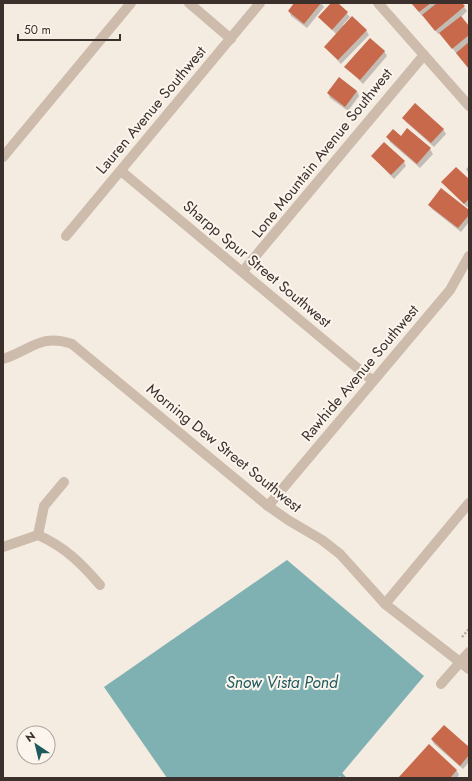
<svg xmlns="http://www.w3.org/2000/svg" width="472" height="781" font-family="Jost,sans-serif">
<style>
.water{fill:#7fb0b2}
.shadow{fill:#0003}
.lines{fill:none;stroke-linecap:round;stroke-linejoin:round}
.stream{stroke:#7fb0b2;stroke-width:4}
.building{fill:#c8694b}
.path{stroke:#b9a596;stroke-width:2.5;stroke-dasharray:2 2;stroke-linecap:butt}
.minor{stroke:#cdbbac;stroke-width:10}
.labels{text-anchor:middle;stroke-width:4;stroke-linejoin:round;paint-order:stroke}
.street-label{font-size:15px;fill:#3b302b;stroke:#fbf5ee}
.water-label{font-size:16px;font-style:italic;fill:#1f5a5e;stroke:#fbf5ee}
</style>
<rect width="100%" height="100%" fill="#f4ebe1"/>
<path class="water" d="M 287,560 L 424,676 L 338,778 L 167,778 L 104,687 Z"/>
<g class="shadow">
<path d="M 296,3 L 321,3 L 324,7 L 307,28 L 291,16 L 289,11 Z"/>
<path d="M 332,3 L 337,3 L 350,17 L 343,25 L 345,26 L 366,30 L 369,35 L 341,64 L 325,47 L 337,35 L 320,17 Z"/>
<path d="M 412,3 L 461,3 L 467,11 L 461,17 L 469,27 L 469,69 L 440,33 L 438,34 L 424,15 L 422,16 Z"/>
<path d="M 384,51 L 387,56 L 363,84 L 346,67 Z"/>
<path d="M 339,78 L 357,91 L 359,96 L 348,111 L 330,98 L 328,93 Z"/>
<path d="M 403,118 L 443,129 L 446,134 L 434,147 L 406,122 Z"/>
<path d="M 407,130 L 430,149 L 433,154 L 420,168 L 390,142 L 388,138 L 401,137 Z"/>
<path d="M 372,156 L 404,162 L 406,166 L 394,179 Z"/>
<path d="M 469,166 L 469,174 L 466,169 Z"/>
<path d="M 469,180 L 469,206 L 467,207 L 443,182 Z"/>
<path d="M 429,205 L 469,212 L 469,222 L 461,232 L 432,209 Z"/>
<path d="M 432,740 L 469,748 L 469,762 L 463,769 L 434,744 Z"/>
<path d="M 429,745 L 457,771 L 459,775 L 457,778 L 401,778 Z"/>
</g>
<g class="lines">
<path class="stream" d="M 338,771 L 344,778"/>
</g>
<g class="building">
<path d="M 294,3 L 321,3 L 304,24 L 288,11 Z"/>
<path d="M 331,3 L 338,3 L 348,12 L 332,30 L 318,17 Z"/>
<path d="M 411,3 L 431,3 L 419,12 Z"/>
<path d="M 437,3 L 462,3 L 465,6 L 435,31 L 422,15 Z"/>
<path d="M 352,16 L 367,30 L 338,60 L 324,47 Z"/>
<path d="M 461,16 L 469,26 L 469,35 L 452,49 L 439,33 Z"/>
<path d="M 370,38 L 385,51 L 360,80 L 344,67 Z"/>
<path d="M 469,42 L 469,69 L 456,53 Z"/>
<path d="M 339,77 L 357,91 L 345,107 L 327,93 Z"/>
<path d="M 415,103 L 444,129 L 431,143 L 402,118 Z"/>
<path d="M 407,128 L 431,148 L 417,164 L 386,137 L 393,129 L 401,136 Z"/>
<path d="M 384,142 L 405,161 L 391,175 L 371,156 Z"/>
<path d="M 456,167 L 469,179 L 469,199 L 464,204 L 441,182 Z"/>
<path d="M 441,188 L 469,210 L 469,215 L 458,228 L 428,205 Z"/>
<path d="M 444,725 L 469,747 L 469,755 L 460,766 L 431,739 Z"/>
<path d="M 429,744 L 457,770 L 450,778 L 400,778 L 399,777 Z"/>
</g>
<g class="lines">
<path class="path" d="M 462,637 L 469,629"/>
<g class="minor">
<path d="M 189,3 L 231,39"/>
<path d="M 378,3 L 469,106"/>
<path d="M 3,157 L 131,3"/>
<path d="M 121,171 L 373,381"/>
<path d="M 66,236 L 260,3"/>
<path d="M 243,271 L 424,55"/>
<path d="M 3,359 C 31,350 41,333 72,344 L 268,506 L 288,520 L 322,540 L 340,554 L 385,604 L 469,669"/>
<path d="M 268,506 L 450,290 L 469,256"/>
<path d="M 38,535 L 44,506 L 64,482"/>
<path d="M 3,547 L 38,535 C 65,547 81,563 100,585"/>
<path d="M 385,604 L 469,503"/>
<path d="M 441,684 L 469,652"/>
</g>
</g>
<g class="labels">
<g class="street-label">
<text transform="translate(151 110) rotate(-50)" y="5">Lauren Avenue Southwest</text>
<text transform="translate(322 153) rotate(-51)" y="5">Lone Mountain Avenue Southwest</text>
<text transform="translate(257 264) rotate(40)" y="5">Sharpp Spur Street Southwest</text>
<text transform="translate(360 373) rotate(-50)" y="5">Rawhide Avenue Southwest</text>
<text transform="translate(224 448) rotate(39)" y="5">Morning Dew Street Southwest</text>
</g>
<g class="water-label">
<text x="282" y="688">Snow Vista Pond</text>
</g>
</g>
<rect width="472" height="781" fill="none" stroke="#3b302b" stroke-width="8"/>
<g transform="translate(36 745) rotate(325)"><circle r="19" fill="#fbf5ee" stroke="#aea6a0"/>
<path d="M0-3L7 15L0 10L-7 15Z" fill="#1f5a5e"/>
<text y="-6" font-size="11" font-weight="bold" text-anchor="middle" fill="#3b302b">N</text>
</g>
<path d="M18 34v6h102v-6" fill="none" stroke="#3b302b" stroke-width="2"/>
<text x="24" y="34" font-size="12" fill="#3b302b" stroke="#fbf5ee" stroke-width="3" paint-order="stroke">50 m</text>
</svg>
